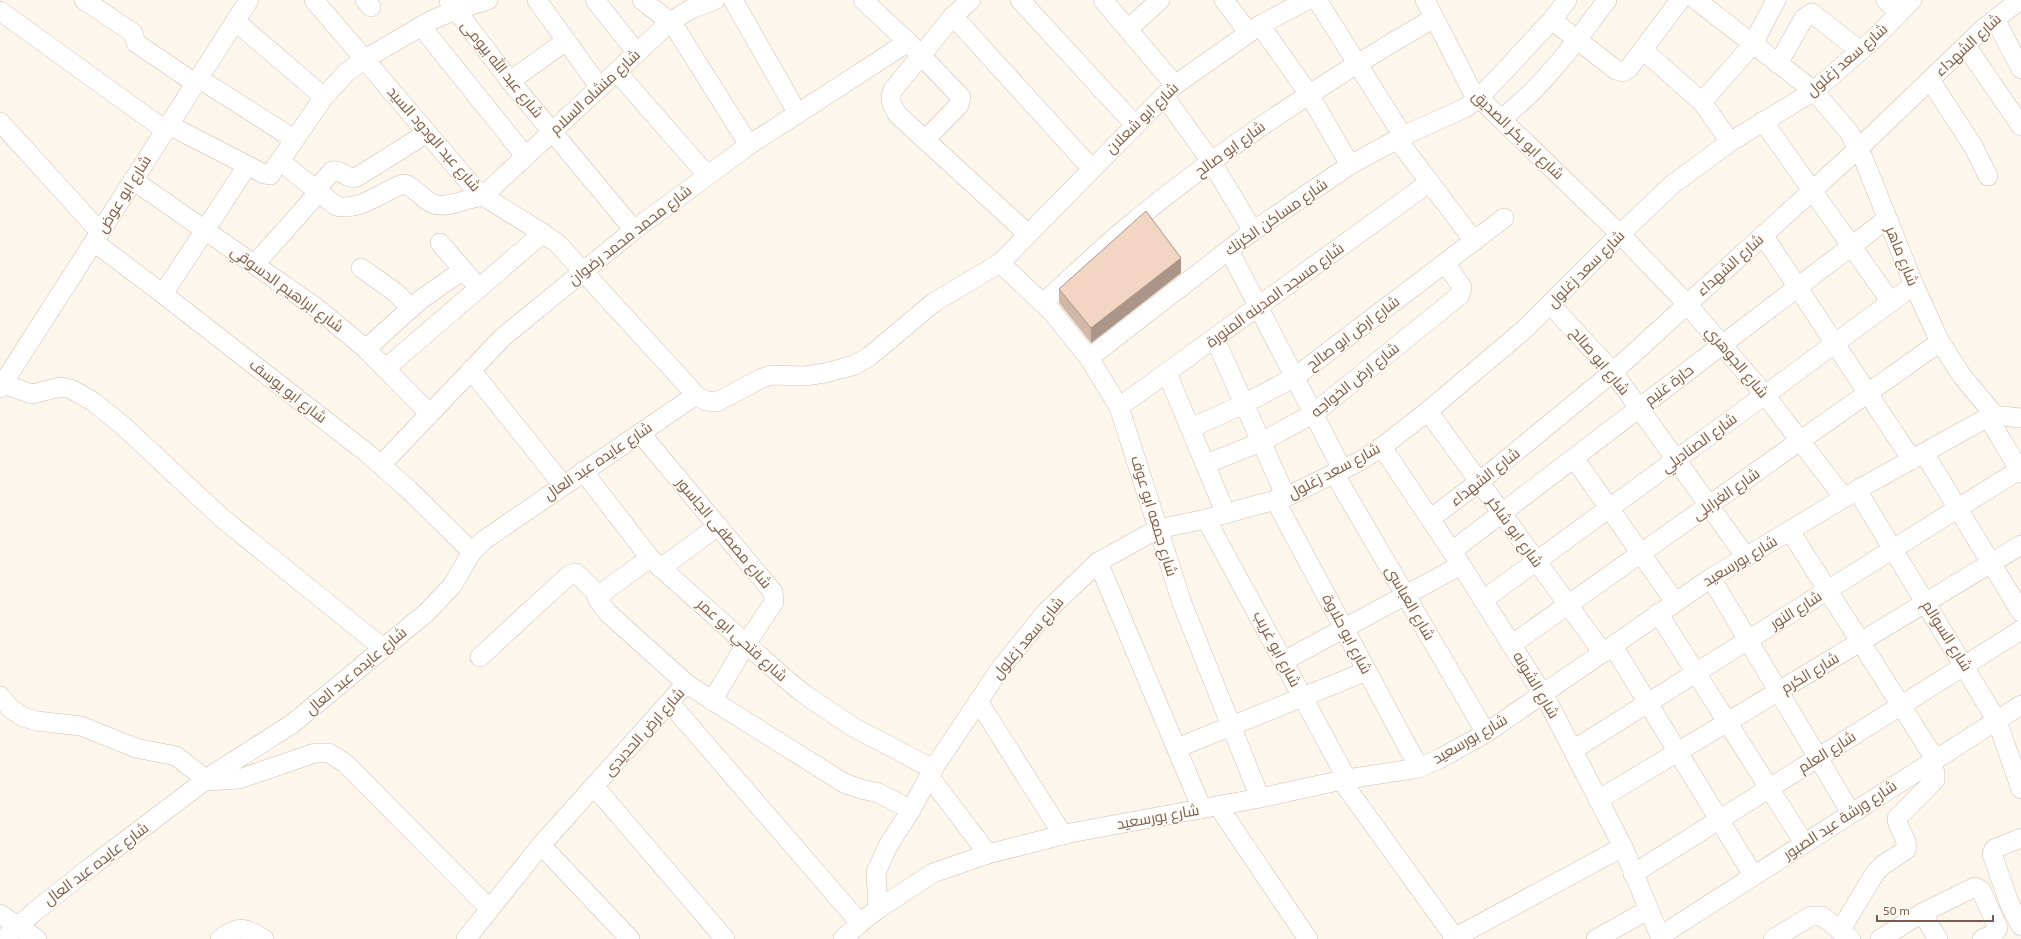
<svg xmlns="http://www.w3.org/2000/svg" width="2021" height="939" font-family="'Exo 2',Cairo,sans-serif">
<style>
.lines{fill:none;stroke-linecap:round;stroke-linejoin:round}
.minor-casing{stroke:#d1beb0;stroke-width:20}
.minor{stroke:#fff;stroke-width:19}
.wall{fill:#d1b7a8}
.shaded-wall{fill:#aa9588}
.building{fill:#f3d5c3;stroke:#aa9588}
.labels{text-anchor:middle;stroke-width:3;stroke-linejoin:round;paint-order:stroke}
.street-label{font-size:15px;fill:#7a5c4d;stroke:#fffaf3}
</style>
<rect width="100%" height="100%" fill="#fdf6ec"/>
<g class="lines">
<g class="minor-casing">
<g id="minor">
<path d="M 84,0 L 133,33 L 136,43 L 195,83"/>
<path d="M 314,0 L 475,189 L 483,196 L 538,230 L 558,244 L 696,395 L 706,401 L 717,402 L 760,379 L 771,375 L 805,376 L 825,373 L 855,365 L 870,356 L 933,303 L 1000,263 L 1175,85 L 1260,25 L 1307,0"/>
<path d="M 365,0 L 371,7"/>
<path d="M 537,0 L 600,88"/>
<path d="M 595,0 L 637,53"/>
<path d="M 642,0 L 665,18 L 676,29 L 749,145"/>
<path d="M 733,0 L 798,114"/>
<path d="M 863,0 L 908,42 L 961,97 L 959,105 L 925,140"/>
<path d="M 971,0 L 953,16 L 893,90 C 888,100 893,107 898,115 L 1028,234"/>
<path d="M 1020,0 L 1134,124"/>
<path d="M 1103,0 L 1175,85"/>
<path d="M 1224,0 L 1248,32"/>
<path d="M 1317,0 L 1403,136"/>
<path d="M 1425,0 L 1472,91 L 1620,234 L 1687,304 L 1765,395 L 1844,498"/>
<path d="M 1696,0 L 1814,91 L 1849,132 L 1864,160 L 1914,285 L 1940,342 L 1962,376 L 1996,417"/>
<path d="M 1886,0 L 1899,13"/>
<path d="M 449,1 L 510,81 L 634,230"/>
<path d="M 0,11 L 165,130"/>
<path d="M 953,16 L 1092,169"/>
<path d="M 1995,19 L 2021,69"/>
<path d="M 1552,20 L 1616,70 L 1623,72 L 1629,68 L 1680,0"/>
<path d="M 235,21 L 324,97"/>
<path d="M 1260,25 L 1309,94 L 1350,165"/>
<path d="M 421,26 L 526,157"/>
<path d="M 1128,29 L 1160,0"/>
<path d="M 1966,46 L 2021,126"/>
<path d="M 1643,50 L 1702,102 L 1730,142"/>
<path d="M 1778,64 L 1804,18 L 1812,13 L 1860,51"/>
<path d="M 617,72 L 707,175"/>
<path d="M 198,78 L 294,139"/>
<path d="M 1930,80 L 1973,146 L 1988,176"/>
<path d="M 510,81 L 566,41"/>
<path d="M 1164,96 L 1211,161 L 1253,231"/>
<path d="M 1702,102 L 1753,44 L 1776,0"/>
<path d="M 1501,119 C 1543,87 1576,42 1607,0"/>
<path d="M 1763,121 L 1891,302"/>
<path d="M 0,122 L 100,232"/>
<path d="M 169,125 L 264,174 L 270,175 L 324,97 L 347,72 L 365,59 L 432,20 L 455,10 L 488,0"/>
<path d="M 1397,139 L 1474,241"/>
<path d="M 280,161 L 336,206 C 359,212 381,192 403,184 C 416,186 421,200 434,204 C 448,209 467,198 483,196 L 670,22 L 691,9 L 715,0"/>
<path d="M 133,180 L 318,309 L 366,349 L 429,413"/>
<path d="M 316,190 L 332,171 C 341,169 347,180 357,177 L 427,133"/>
<path d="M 1763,235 L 1912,460"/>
<path d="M 94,242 L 163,294 L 367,453 L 409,490 L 472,552"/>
<path d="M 440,243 L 471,279"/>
<path d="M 1229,250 L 1342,469"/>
<path d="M 1000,263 L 1052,312 L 1089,358 L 1119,407 L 1182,603 L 1260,798"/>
<path d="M 255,264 L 319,192"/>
<path d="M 361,268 L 395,292 L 411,308"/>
<path d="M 163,294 L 247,166"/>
<path d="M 1043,303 C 1071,278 1098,251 1126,228 C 1222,148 1327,80 1434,18"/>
<path d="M 1550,304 L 1613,372 L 1746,557"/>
<path d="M 1215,339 L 1286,497"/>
<path d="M 366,349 L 420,300 L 463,270"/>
<path d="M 1089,358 L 1253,231 L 1350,165 L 1403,136 L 1465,108 L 1479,98 L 1552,20 L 1567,0"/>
<path d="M 386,368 L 543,233"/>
<path d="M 471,370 L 563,485"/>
<path d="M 1167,373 L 1226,514"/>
<path d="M 3,384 L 32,394 L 61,387 L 71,389 L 92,401 L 121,424 L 223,519 L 383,648"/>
<path d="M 0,388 L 249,0"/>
<path d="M 1119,407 L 1430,182"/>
<path d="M 1428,411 L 1603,653"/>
<path d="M 1989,419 L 2021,473"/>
<path d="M 1191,428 L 1244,404 L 1295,377 L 1504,218"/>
<path d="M 640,433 L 773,592 L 774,602 L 746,644 L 712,701"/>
<path d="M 1382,447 L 1461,565 L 1549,704 L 1623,847 L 1661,939"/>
<path d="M 1924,453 L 2021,612"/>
<path d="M 1574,458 L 1675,602"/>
<path d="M 1206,464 L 1261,442 L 1313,414 L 1460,295 L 1462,287 L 1445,263"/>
<path d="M 381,465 L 503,337 L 634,230 L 749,145 L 908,42"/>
<path d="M 583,471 L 650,558 L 781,675 L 804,694 L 853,727 L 933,769"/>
<path d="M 1334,473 L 1486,733"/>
<path d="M 1857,490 L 1997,721 L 2021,789"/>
<path d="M 1275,500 L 1419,768"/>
<path d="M 1206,519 L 1347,779"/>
<path d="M 1430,519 L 1479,482 L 1613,372 L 1859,148 L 1984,28 L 2020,0"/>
<path d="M 1790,531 L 1935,759"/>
<path d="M 1452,551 L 1887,219"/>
<path d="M 1098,562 L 1202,809"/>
<path d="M 661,568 L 718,526"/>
<path d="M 1711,578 L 1851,813"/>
<path d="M 596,593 L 598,600 L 608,613 L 688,685"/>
<path d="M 1483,600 L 1765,395 L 1914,285"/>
<path d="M 1658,613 L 1804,843"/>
<path d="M 1511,645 L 1940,342"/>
<path d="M 1613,646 L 1753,875"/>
<path d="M 480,657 L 569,575 L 576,573 L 596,593 L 602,593 L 650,558"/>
<path d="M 1284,661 L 1461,565"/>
<path d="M 0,696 L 11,709 L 23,717 L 37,721 L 81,726 L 136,748 L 176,756 L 208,781 L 239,779 L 315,753 L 329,753 L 345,763 L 490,909"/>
<path d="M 978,701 L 1063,835"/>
<path d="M 670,703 L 860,923"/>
<path d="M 1177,748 L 1367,671"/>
<path d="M 1573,750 L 2019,470"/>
<path d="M 929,776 L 988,854"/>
<path d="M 1341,780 L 1456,939"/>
<path d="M 594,786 L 725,939"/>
<path d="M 1598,800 L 2021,545"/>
<path d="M 1218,806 L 1308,939"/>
<path d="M 2021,838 L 1994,849 L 1992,854 L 2010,905 L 2021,926"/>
<path d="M 541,845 L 630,939"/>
<path d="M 1633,874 L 2021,630"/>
<path d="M 878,909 L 876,872 L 889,844 L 911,810 L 933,769 L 1000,669 L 1046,612 L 1098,562 L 1158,529 L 1206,519 L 1286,497 L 1360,461 L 1382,447 L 1428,411 L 1525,329 L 1620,234 L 1673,184 L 1730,142 L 1814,91 L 1875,38 L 1912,0"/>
<path d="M 1922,913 L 1938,939"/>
<path d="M 0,914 L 37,939"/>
<path d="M 1840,931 L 1875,873 L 1883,865 L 1906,850 C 1909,838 1897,830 1897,818 L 1935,780 L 1935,773 L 1931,761"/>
<path d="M 1660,936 L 2021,705"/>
<path d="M 4,939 L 34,912 L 92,866 L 215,773 L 292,724 L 426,613 L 452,586 L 472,552 L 484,540 L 696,395"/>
<path d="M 220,939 C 239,924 245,928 264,939"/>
<path d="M 466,939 L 541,845 L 684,686 L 688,685 L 844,783 L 861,789 L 879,793 L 911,810"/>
<path d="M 843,939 L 860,923 L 878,909 L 933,873 L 988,854 L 1070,833 L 1260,798 L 1347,779 L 1419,768 L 1439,759 L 1486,733 L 1711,578 L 1857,490 L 1981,421 L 2002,416 L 2021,418"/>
<path d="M 1452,939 L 1623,847"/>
<path d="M 1596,939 L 1648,910"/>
<path d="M 1773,939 L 1811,916 L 1822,916 L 1851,939"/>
<path d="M 1880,939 L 1922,913 L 1975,887 L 1981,890 L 1998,928 L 1994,934 L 1982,939"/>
</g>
</g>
<use href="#minor" class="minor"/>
</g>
<path class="wall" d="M 1181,273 L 1091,343 L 1059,303 L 1059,289 Z"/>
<path class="shaded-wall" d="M 1181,258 L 1181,273 L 1091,343 L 1091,328 Z"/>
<path class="building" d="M 1146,211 L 1181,258 L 1091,328 L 1059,289 Z"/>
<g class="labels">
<g class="street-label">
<text transform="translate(1968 45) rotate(-43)" y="5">شارع الشهداء</text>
<text transform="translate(1847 60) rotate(-41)" y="5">شارع سعد زغلول</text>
<text transform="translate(502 69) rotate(51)" y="5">شارع عبد الله بيومى</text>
<text transform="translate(595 92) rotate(-43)" y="5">شارع منشاه السلام</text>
<text transform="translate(1142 118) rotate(-44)" y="5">شارع ابو شعلان</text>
<text transform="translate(1518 135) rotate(44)" y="5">شارع ابو بكر الصديق</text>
<text transform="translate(434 139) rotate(49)" y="5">شارع عبد الودود السيد</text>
<text transform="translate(1230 149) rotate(-36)" y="5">شارع ابو صالح</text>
<text transform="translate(124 194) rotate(-58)" y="5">شارع ابو عوض</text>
<text transform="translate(1276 217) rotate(-35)" y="5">شارع مساكن الكرنك</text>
<text transform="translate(630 235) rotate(-38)" y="5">شارع محمد محمد رضوان</text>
<text transform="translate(1902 256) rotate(68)" y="5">شارع ماهر</text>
<text transform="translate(1730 265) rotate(-42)" y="5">شارع الشهداء</text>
<text transform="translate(1586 269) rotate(-45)" y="5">شارع سعد زغلول</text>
<text transform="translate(287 289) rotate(36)" y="5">شارع ابراهيم الدسوقي</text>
<text transform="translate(1275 295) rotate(-36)" y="5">شارع مسجد المدينه المنورة</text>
<text transform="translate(1353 333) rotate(-37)" y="5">شارع ارض ابو صالح</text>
<text transform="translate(1600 361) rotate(50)" y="5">شارع ابو صالح</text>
<text transform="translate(1737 362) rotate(50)" y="5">شارع الجوهري</text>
<text transform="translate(1355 380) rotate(-39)" y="5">شارع ارض الخواجه</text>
<text transform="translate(1669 385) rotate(-37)" y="5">حارة غنيم</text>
<text transform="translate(288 391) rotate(38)" y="5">شارع ابو يوسف</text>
<text transform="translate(1699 443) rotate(-36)" y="5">شارع الصناديلي</text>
<text transform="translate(598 461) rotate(-34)" y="5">شارع عايده عبد العال</text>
<text transform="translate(1334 471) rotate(-28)" y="5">شارع سعد زغلول</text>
<text transform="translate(1485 477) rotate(-38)" y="5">شارع الشهداء</text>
<text transform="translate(1726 494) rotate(-35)" y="5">شارع الغرابلى</text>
<text transform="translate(1154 516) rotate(73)" y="5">شارع جمعه ابو عوف</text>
<text transform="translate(1515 532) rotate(54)" y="5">شارع ابو شاكر</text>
<text transform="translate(724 533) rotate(50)" y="5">شارع مصطفى الجاسور</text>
<text transform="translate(1740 561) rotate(-31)" y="5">شارع بورسعيد</text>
<text transform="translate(1410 603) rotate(60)" y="5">شارع العباسى</text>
<text transform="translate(1796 610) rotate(-32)" y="5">شارع النور</text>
<text transform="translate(1347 634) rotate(62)" y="5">شارع ابو حلاوة</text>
<text transform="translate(1947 636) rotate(58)" y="5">شارع السوالم</text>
<text transform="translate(1028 638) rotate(-50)" y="5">شارع سعد زغلول</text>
<text transform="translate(742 640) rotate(42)" y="5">شارع فتحي ابو عمر</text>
<text transform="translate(1277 649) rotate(62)" y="5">شارع ابو غريب</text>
<text transform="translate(356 671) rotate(-40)" y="5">شارع عايده عبد العال</text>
<text transform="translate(1810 673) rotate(-31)" y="5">شارع الكرم</text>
<text transform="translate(1536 685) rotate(59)" y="5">شارع الشونه</text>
<text transform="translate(644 732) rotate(-48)" y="5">شارع ارض الحديدى</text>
<text transform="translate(1470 739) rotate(-30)" y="5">شارع بورسعيد</text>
<text transform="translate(1827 752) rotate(-32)" y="5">شارع العلم</text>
<text transform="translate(1158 817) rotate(-10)" y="5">شارع بورسعيد</text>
<text transform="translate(1840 820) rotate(-33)" y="5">شارع ورشة عبد الصبور</text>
<text transform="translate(96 864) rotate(-37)" y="5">شارع عايده عبد العال</text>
</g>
</g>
<path d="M1877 915v6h116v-6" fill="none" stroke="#7a5c4d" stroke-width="2"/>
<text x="1883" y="915" font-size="12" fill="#7a5c4d" stroke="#fffaf3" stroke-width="3" paint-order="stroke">50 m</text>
</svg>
